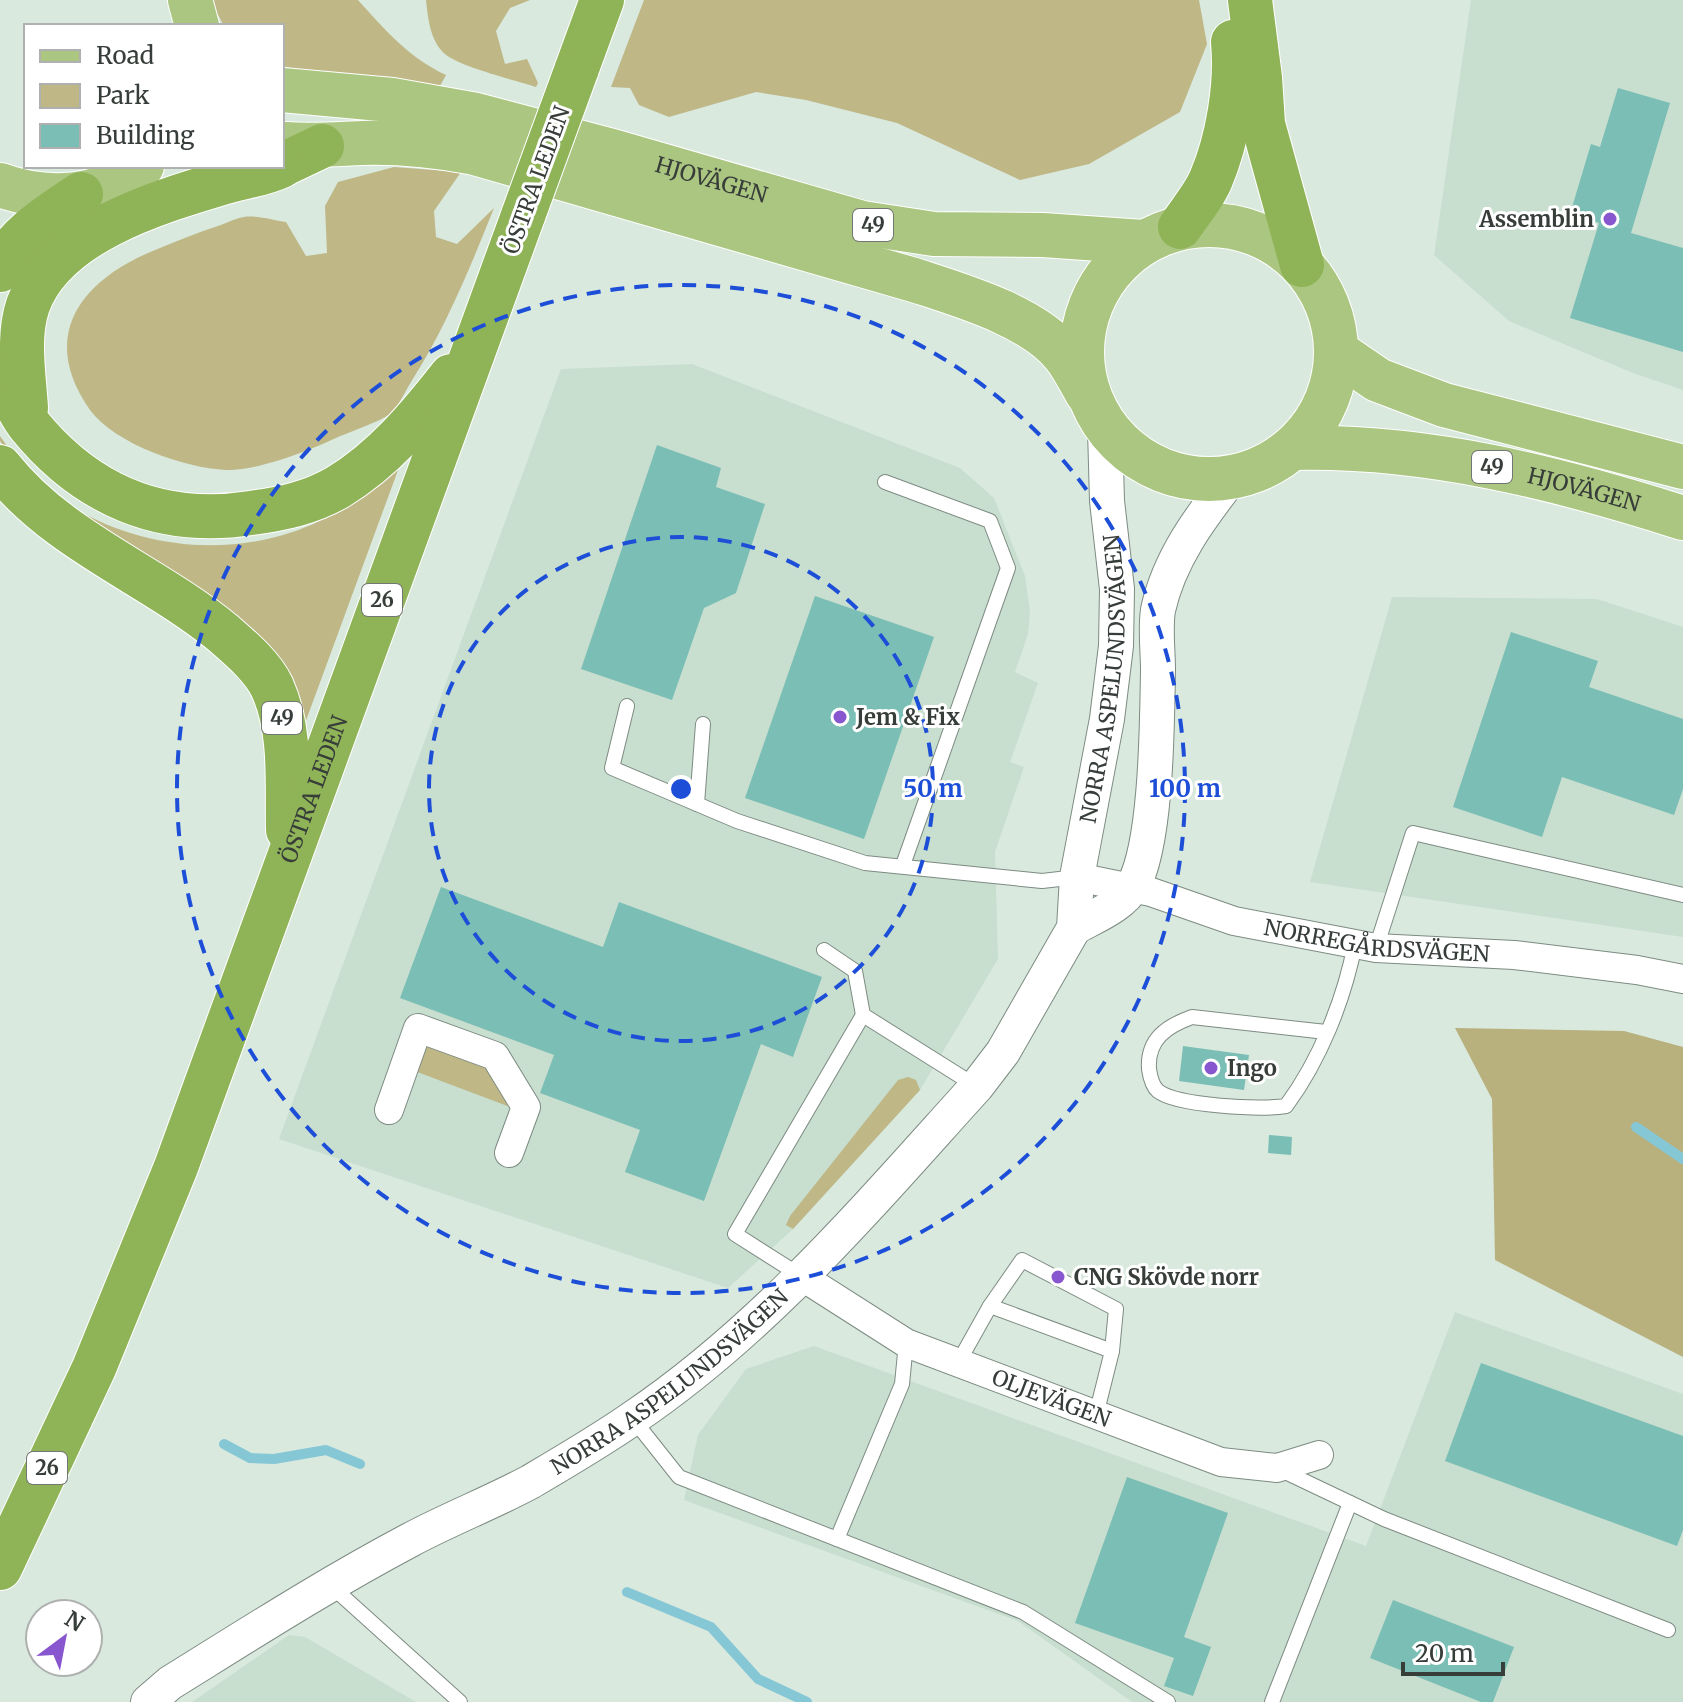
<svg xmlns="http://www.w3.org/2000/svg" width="1683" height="1702" font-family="Merriweather,serif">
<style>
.built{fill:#c8decf}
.green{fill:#bfb786}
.forest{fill:#b8b07d}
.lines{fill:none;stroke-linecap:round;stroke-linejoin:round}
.stream{stroke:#86c7d6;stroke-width:10}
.building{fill:#7bbeb5}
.service-casing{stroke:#7d8b82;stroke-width:16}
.minor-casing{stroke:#7d8b82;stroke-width:30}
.tertiary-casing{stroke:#7d8b82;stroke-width:36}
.primary-casing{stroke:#fff;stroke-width:46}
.trunk-casing{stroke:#fff;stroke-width:46}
.service{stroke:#fff;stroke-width:14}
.minor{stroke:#fff;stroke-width:28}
.tertiary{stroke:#fff;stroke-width:34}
.primary{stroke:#abc681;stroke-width:44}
.trunk{stroke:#8fb357;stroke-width:44}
.trunk-bridge-casing{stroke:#fff;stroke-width:46;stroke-linecap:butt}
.trunk-bridge{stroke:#8fb357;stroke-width:44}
.ring{fill:none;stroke:#1d4ed8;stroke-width:4;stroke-dasharray:14 10}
.poi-dot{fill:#8856cf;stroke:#fff;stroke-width:3}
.labels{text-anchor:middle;stroke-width:6;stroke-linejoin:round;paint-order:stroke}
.shield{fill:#fff;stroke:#737774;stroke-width:2}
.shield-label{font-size:20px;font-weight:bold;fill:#373d39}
.street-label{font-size:22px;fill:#373d39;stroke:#fff}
.poi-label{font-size:22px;font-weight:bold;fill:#373d39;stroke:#fff;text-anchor:start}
.centre{fill:#1d4ed8;stroke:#fff;stroke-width:4}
.ring-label{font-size:24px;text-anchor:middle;font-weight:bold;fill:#1d4ed8;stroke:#fff;stroke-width:6;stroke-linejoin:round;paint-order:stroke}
</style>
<rect width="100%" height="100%" fill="#d9e9de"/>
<g class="built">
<path d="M 1471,0 L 1683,0 L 1683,390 L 1633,373 L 1509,321 L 1434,255 Z"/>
<path d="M 692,364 L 960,468 L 994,498 L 1025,576 L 1030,612 L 1028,634 L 1015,672 L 1038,683 L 1010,762 L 1024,767 L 995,852 L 998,959 L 920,1090 L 793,1229 L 728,1288 L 279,1139 L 561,369 Z"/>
<path d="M 1392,597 L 1597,599 L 1683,627 L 1683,937 L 1310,882 Z"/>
<path d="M 1455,1312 L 1683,1394 L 1683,1702 L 1132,1702 L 1018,1621 L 684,1500 L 698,1435 L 746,1369 L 814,1346 L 1366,1546 Z"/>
<path d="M 289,1635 L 305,1637 L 416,1702 L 192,1702 Z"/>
</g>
<g class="green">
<path d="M 210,0 L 358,0 C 384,29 409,58 446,75 L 440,86 L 324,75 L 282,66 L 282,26 L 224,26 Z"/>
<path d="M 426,0 L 530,0 L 510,8 L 496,31 L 505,64 L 527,59 L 538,83 L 536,87 C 515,80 460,67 445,54 C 430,41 428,18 426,0 Z"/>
<path d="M 644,0 L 1199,0 L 1207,44 L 1180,112 L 1089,164 L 1020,180 L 897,123 L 806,100 L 756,92 L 669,117 L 639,105 L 630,88 L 611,87 Z"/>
<path d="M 394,167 L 461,172 L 434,211 L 436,237 L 457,244 L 494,208 C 470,268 446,327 411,382 C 405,391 399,406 391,413 C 382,421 349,432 336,438 C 308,451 257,471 226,470 C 185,468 115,444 90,410 C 40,339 77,284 148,253 C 172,243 196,233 221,225 C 228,222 237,218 244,217 C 257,215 273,220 286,222 L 306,256 L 327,253 L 325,206 L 338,182 Z"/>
<path d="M 0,436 C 7,446 14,456 22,465 C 93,544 216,566 311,525 C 345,511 373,485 401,462 L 304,726 L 89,526 L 20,468 L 0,441 Z"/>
<path d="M 436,1042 L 494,1068 L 515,1109 L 412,1070 L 419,1049 Z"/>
<path d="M 908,1077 L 916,1080 L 920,1090 L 793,1229 L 786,1225 L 790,1216 L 898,1080 Z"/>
</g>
<path class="forest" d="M 1455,1028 L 1624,1031 L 1683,1047 L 1683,1357 L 1495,1260 L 1492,1099 Z"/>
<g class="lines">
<g class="stream">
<path d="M 1636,1127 L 1683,1159"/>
<path d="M 224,1444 L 250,1458 L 274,1459 L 326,1450 L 360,1464"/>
<path d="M 627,1592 L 711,1627 L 758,1679 L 807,1702"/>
</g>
</g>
<g class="building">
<path d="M 1618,88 L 1670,103 L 1631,233 L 1683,248 L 1683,352 L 1570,318 L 1599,223 L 1570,214 L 1591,144 L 1600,147 Z"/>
<path d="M 657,445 L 721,468 L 716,487 L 765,504 L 736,593 L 704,608 L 672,700 L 581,669 Z"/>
<path d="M 815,596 L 934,637 L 864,839 L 745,798 Z"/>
<path d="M 1511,632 L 1598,661 L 1589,687 L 1683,719 L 1683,789 L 1674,815 L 1562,777 L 1542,837 L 1453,807 Z"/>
<path d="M 441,887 L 603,947 L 619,902 L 822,977 L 793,1057 L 761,1044 L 704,1201 L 625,1172 L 640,1130 L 540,1093 L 554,1055 L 400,998 Z"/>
<path d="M 1183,1046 L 1249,1055 L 1244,1090 L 1179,1081 Z"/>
<path d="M 1269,1135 L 1292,1137 L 1291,1155 L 1268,1153 Z"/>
<path d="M 1481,1363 L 1683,1436 L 1683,1530 L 1677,1546 L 1445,1461 Z"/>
<path d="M 1127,1477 L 1228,1513 L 1184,1637 L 1211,1647 L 1193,1696 L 1164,1686 L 1174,1658 L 1075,1623 Z"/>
<path d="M 1393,1600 L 1514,1647 L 1493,1702 L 1481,1702 L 1370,1658 Z"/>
</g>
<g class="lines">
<g class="service-casing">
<g id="service">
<path d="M 885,482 L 990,521 L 1008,568 L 903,865"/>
<path d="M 627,706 L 612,768 L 737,821 L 865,863 L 1042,881 L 1077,877"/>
<path d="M 697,804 L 703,724"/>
<path d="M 1376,948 L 1413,833 L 1683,895"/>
<path d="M 824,950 L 855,971 L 863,1015 L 976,1086"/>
<path d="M 1326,1032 L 1192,1017 C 1167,1026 1147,1039 1149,1069 C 1150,1076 1152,1086 1158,1091 C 1177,1106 1262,1110 1286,1106 C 1320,1060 1344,1000 1355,944"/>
<path d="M 801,1276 L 735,1234 L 863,1015"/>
<path d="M 990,1306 L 1022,1260 L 1116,1309 L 1112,1351"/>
<path d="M 958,1363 L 990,1306 L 1112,1351 L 1096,1415"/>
<path d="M 633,1419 L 679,1477 L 1023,1612 L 1168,1702"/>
<path d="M 1281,1470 L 1384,1519 L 1668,1630"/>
<path d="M 837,1539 L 902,1384 L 906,1343"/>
<path d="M 329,1584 L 460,1702"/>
<path d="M 1272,1702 L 1350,1503"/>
</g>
</g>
<g class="minor-casing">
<g id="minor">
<path id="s1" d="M 1077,877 L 1151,892 L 1234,921 L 1376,948 L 1514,955 L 1637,970 L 1683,979"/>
<path d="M 389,1110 L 418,1028 L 495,1056 L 526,1107 L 509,1153"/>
<path id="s2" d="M 801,1276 L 906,1343 L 1221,1462 L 1277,1468 L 1319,1455"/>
</g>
</g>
<g class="tertiary-casing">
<g id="tertiary">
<path d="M 1074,928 C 1093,917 1122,906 1133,886 C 1157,843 1157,722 1158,670 C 1158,651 1155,629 1158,610 C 1169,559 1200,518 1231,478"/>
<path id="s3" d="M 148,1702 L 170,1683 C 249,1634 327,1584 410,1540 C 449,1519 491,1503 530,1482 C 564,1462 600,1441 633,1418 C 765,1329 870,1204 977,1086 L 1003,1052 L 1074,928 L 1077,877 L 1107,719 L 1116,646 L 1117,589 L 1107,501 L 1105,429"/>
</g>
</g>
<g class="primary-casing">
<g id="primary">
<path d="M 190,0 L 197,26"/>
<path id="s4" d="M 282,90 L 392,100 L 476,115 L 612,151 L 862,223 L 934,234 L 1043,235 L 1143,242"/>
<path d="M 286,144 C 312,146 336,144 362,143 C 400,142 438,146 475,153 L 914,280 C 960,295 1033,316 1064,355 C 1073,366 1080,381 1087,393"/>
<path d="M 0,185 C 47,202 102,199 142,166"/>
<circle cx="1209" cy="352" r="127"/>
<path d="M 1337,352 L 1378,380 L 1444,405 L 1683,467"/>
<path id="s5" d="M 1294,448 C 1427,445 1558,478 1683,518"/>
</g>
</g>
<g class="trunk-casing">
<g id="trunk">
<path d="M 1250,0 L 1260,78 L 1263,124 L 1302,265"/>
<path d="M 576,71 L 602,0"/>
<path d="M 282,165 L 322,146"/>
<path d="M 1180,227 C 1190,212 1204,196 1211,179 C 1228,139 1237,84 1233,42"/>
<path d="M 0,270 C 12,237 53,213 81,194"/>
<path d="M 0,371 C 9,389 17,410 29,425 C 86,495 161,527 251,513 C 281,509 311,503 338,487 C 384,459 418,418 451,376"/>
<path d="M 26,408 C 24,375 17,337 28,305 C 54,233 155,203 222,183 C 241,177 262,175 281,166"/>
<path d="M 0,467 C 58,541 151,574 223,633 C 240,648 262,666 272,687 C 292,731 287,783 288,830"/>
<path id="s6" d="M 0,1568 L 94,1368 L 176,1167 L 524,213"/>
</g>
</g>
<use href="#service" class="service"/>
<use href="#minor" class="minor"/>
<use href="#tertiary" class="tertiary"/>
<use href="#primary" class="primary"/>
<use href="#trunk" class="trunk"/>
<g class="trunk-bridge-casing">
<path id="trunk-bridge" d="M 524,213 L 576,71"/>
</g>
<use href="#trunk-bridge" class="trunk-bridge"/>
</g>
<g class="ring">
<circle cx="681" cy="789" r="252"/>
<circle cx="681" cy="789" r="504"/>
</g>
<g class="poi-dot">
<circle cx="1610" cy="219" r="8"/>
<circle cx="840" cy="717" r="8"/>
<circle cx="1211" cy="1068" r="8"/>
<circle cx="1058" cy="1277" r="8"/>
</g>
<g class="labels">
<g class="shield">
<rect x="853" y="209" width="40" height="32" rx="6"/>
<rect x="1472" y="451" width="40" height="32" rx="6"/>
<rect x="362" y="584" width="40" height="32" rx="6"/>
<rect x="262" y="702" width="40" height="32" rx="6"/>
<rect x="27" y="1452" width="40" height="32" rx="6"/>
</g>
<g class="shield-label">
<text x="873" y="232">49</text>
<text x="1492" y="474">49</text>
<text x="382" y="607">26</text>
<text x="282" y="725">49</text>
<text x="47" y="1475">26</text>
</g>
<g class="street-label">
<text dy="8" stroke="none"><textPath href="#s4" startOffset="440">HJOVÄGEN</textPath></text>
<text transform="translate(536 180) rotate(-70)" y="8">ÖSTRA LEDEN</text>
<text dy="8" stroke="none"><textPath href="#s5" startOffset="294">HJOVÄGEN</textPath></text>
<text dy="8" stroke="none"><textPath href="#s3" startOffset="1480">NORRA ASPELUNDSVÄGEN</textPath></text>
<text dy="8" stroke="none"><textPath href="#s6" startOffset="840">ÖSTRA LEDEN</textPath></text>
<text dy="8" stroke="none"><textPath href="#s1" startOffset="308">NORREGÅRDSVÄGEN</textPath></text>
<text dy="8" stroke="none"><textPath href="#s3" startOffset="614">NORRA ASPELUNDSVÄGEN</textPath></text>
<text dy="8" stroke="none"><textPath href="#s2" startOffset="280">OLJEVÄGEN</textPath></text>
</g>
<g class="poi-label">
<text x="1594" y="227" text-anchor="end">Assemblin</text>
<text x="856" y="725">Jem &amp; Fix</text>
<text x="1227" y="1076">Ingo</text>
<text x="1074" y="1285">CNG Skövde norr</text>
</g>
</g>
<circle cx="681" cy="789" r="12" class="centre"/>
<g class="ring-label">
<text x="933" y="797">50 m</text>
<text x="1185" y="797">100 m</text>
</g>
<rect x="24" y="24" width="260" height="144" fill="#ffffff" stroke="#afb1b0" stroke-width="2"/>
<rect x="40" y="50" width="40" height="12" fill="#abc681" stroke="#afb1b0" stroke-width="2"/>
<text x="96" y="64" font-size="24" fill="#373d39">Road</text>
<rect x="40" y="84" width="40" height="24" fill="#bfb786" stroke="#afb1b0" stroke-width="2"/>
<text x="96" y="104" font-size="24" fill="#373d39">Park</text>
<rect x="40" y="124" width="40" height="24" fill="#7bbeb5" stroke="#afb1b0" stroke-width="2"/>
<text x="96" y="144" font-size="24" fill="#373d39">Building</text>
<g transform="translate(64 1638) rotate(32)"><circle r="38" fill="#ffffff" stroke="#afb1b0" stroke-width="2"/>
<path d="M0-6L14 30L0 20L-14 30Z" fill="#8856cf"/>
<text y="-12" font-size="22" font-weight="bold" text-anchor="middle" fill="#373d39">N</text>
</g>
<path d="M1403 1662v12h100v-12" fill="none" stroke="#373d39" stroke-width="4"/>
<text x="1415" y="1662" font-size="24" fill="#373d39" stroke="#ffffff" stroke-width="6" paint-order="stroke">20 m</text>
</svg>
